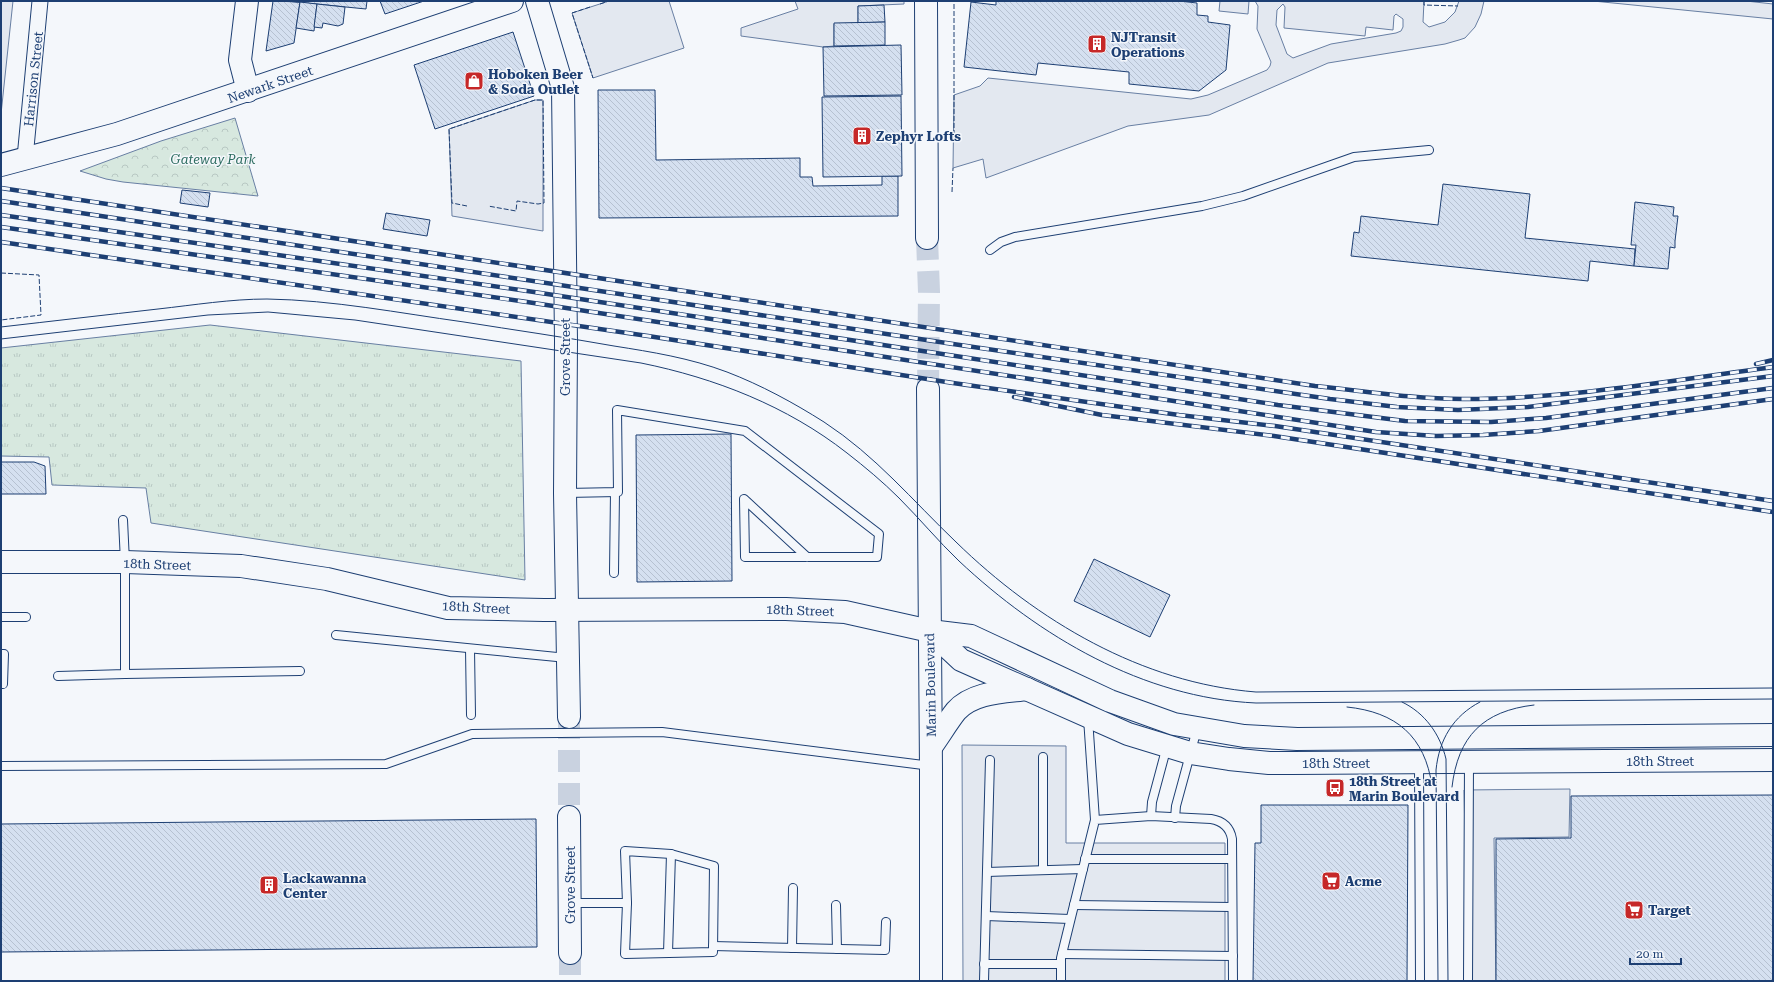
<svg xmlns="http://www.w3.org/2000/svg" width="1774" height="982" font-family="'Roboto Serif',serif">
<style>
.grass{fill:url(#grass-tufts);stroke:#687fa3}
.park{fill:url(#park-crowns);stroke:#687fa3}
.parking{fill:#e3e8f0;stroke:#687fa3;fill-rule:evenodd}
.building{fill:url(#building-back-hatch);stroke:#1d3f73}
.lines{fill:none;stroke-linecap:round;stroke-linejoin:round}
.secondary-tunnel{stroke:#c9d2e0;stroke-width:22;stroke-dasharray:22 11;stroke-linecap:butt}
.lane-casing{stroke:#1d3f73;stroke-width:10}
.street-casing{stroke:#1d3f73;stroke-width:17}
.secondary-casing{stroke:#1d3f73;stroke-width:24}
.lane{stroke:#f4f7fb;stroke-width:8}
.street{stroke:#f4f7fb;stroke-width:15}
.secondary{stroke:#f4f7fb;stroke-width:22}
.tram{stroke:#1d3f73;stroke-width:1}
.rail-casing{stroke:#1d3f73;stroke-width:4.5}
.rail{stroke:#f4f7fb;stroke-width:3;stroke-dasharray:9;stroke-linecap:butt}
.fence{stroke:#1d3f73;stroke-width:1;stroke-dasharray:5 2;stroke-linecap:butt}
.labels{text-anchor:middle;stroke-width:3;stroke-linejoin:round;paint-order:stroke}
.poi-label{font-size:13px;font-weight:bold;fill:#1d3f73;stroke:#f4f7fb;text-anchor:start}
.street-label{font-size:13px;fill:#1d3f73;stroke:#f4f7fb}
.park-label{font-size:13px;font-style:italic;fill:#2c6c60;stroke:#f4f7fb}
</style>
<defs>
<pattern id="grass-tufts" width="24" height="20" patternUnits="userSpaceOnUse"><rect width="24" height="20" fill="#d7e8df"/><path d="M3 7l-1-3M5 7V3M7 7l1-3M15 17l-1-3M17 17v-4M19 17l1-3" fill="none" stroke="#b8c8c3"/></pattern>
<pattern id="park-crowns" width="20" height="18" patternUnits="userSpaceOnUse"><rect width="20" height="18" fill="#d7e8df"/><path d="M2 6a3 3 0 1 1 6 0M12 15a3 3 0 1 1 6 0" fill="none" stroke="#b8c8c3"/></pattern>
<pattern id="building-back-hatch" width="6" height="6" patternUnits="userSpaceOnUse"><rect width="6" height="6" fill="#d5e0f0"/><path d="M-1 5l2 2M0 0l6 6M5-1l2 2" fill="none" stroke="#b6c1d1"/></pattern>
</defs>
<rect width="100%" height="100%" fill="#f4f7fb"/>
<path class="grass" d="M 210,325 L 521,361 L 525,580 L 151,523 L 146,488 L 52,485 L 49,457 L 1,456 L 1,348 Z"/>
<path class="park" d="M 235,118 L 258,196 L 123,182 L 106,179 L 80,171 L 161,141 Z"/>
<g class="parking">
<path d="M 1,1 L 13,1 L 1,114 Z"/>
<path d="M 609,1 L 669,1 L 684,48 L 593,78 L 572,13 Z"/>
<path d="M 795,1 L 904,1 L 904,4 L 858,6 L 858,23 L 834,24 L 834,46 L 823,47 L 741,36 L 741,28 L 798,9 Z"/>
<path d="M 1220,1 L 1249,1 L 1248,14 L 1219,11 Z"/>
<path d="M 1255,1 L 1424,1 L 1423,22 L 1429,27 L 1445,22 L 1455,12 L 1459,1 L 1484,1 L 1481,14 L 1475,27 L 1465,38 L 1459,40 L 1445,44 L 1328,63 L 1209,115 L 1128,126 L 986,178 L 983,159 L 953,168 L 954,95 L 980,86 L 988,78 L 1191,99 L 1208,95 L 1267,70 L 1270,66 L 1271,62 L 1257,29 L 1258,6 ZM 1283,4 L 1285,7 L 1284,28 L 1365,36 L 1366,27 L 1393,30 L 1394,16 L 1396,14 L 1403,19 L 1403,27 L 1401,31 L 1396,33 L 1331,44 L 1293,58 L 1287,54 L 1276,25 L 1277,10 Z"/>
<path d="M 1593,1 L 1746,1 L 1773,4 L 1773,19 Z"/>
<path d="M 535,100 L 543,100 L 543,231 L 452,216 L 449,129 Z"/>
<path d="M 962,745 L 1066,746 L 1066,843 L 1225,843 L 1225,981 L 963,981 Z"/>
<path d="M 1570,789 L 1569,837 L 1494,838 L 1496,981 L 1468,981 L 1464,790 Z"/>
</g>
<g class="building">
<path d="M 273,1 L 300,2 L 294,43 L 266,51 Z"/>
<path d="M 286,1 L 367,1 L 366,9 Z"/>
<path d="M 380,1 L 424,1 L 385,14 Z"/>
<path d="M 996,1 L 1179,1 L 1197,3 L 1197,15 L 1208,16 L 1208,22 L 1230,25 L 1226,70 L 1199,91 L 1129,84 L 1129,72 L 1038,63 L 1036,75 L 964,67 L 971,2 L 996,5 Z"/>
<path d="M 300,2 L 317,4 L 314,31 L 296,28 Z"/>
<path d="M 317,4 L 345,7 L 343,24 L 338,26 L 323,23 L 322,28 L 314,27 Z"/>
<path d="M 884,5 L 885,22 L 858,23 L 858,6 Z"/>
<path d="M 885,22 L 885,45 L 834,46 L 834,23 Z"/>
<path d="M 513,32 L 534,96 L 435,129 L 414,65 Z"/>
<path d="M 901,45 L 902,95 L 824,96 L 823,47 Z"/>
<path d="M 598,90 L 655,90 L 656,160 L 800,158 L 800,177 L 812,177 L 813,186 L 882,185 L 882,176 L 898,176 L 898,216 L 599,218 Z"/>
<path d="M 901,96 L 902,176 L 823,177 L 822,97 Z"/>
<path d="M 1443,184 L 1530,194 L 1525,238 L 1635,249 L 1634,266 L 1590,261 L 1588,281 L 1351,256 L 1354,232 L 1359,233 L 1361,216 L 1438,225 Z"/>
<path d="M 182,190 L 210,193 L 208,207 L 180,203 Z"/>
<path d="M 1635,202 L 1674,207 L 1673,216 L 1678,216 L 1675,241 L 1675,248 L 1670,247 L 1668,269 L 1634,266 L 1636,245 L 1631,245 Z"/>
<path d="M 386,213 L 430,220 L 427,236 L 383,229 Z"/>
<path d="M 731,434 L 732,581 L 637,582 L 636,435 Z"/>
<path d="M 1,462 L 34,462 L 45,466 L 46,494 L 1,494 Z"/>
<path d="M 1094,559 L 1170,595 L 1150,637 L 1074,601 Z"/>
<path d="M 1773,795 L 1773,981 L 1496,981 L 1496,839 L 1571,838 L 1571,796 Z"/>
<path d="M 1261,805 L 1408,805 L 1407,981 L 1253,981 L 1255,843 L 1261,843 Z"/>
<path d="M 536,819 L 537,947 L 1,952 L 1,824 Z"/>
</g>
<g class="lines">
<g class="secondary-tunnel">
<path d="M 927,238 L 929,292 L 928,389"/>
<path d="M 569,717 L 569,817"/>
<path d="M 570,953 L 570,981"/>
</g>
<g class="lane-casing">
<g id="lane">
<path d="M 990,250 L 1001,242 L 1015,237 L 1202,206 L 1243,196 L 1354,157 L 1429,150"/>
<path d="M 566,493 L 618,492 L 617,410 L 745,431 L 879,534 L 877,557 L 745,557 L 744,499 L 807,557"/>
<path d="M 614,573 L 615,492"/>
<path d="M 1,617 L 26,617"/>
<path d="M 336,635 L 567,658"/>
<path d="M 470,649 L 471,715"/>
<path d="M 1,654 L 4,654 L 3,684 L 1,684"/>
<path d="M 125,674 L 300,671"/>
<path d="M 58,676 L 125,674 L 125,562 L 123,520"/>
<path d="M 1088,718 L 1095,820"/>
<path d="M 1419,764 L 1420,981"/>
<path d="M 1,766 L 386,764 L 472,734 L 662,732 L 931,766"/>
<path d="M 1151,816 L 1152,802 L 1167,746"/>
<path d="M 1175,818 L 1176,806 L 1197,729"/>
<path d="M 625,851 L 671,854 L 714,866 L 713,952 L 625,954 L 627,903 Z"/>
<path d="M 1085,859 L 1232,859"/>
<path d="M 1043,870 L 1043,757"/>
<path d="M 987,872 L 1083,869"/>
<path d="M 570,903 L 627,903"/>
<path d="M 836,905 L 837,949"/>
<path d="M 1074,905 L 1232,907"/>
<path d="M 986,916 L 1070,919"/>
<path d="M 713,946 L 885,950 L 886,922"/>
<path d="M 792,948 L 793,888"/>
<path d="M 668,953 L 671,854"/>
<path d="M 1062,954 L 1233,956"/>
<path d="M 984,964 L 1061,964"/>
<path d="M 984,981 L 990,760"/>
<path d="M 1061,981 L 1061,958 L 1095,820 L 1151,816 L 1211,819 C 1223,821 1230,827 1232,839 L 1233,981"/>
<path d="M 1468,981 L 1469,762"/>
</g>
</g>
<g class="street-casing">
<path id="street" d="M 25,158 L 40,1"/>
</g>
<g class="secondary-casing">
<g id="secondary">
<path d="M 247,1 L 240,60 L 248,91"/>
<path d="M 537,1 L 563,88 L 566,341 L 565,493 L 569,717"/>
<path d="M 926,1 L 927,238"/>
<path d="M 1,165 L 117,134 L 512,1"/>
<path d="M 928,389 L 931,769 L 931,981"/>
<path d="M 1,562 L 125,562 L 241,566 L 327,579 L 448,608 L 544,610 L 786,609 L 845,612 L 930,631 L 971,636 L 1110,701 L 1174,724 L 1244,736 L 1297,739 L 1773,735"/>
<path d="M 930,631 L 961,660 L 1128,734 L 1190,753 L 1229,759 L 1269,763 L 1293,763 L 1773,760"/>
<path d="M 931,747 C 939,736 948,721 956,711 C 973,692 1004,692 1027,689"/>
<path d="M 569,817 L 570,953"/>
</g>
</g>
<use href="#lane" class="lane"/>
<use href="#street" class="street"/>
<use href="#secondary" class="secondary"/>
<g class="tram">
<path d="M 1,327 C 53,321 105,315 158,309 C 194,305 231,299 267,299 C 333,300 399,313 464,322 C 514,330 564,337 614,346 C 652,352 690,358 727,372 C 761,385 794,403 824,422 C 876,456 912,500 956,542 C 1037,621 1142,683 1256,692 L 1773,688"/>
<path d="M 1,339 L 208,315 L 268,312 L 355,320 L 641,363 C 715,378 787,406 847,453 C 865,467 883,482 899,498 C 920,519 938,541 959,561 C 1039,636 1143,698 1256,703 L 1773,699"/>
<path d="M 1402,702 C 1425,713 1440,734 1446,759 L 1448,981"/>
<path d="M 1347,707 C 1396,712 1425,736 1432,786"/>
<path d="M 1452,787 C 1458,736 1483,711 1534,705"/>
<path d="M 1438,981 L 1436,770 C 1439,740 1453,716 1480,702"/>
</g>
<g class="rail-casing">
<g id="rail">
<path d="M 1,188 L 1315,386 C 1364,391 1413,399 1463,399 C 1567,399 1670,381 1773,367"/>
<path d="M 1,201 L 953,344 L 1330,399 L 1397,407 L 1458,410 L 1528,407 L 1773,376"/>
<path d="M 1,215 L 534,292 L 1278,405 L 1405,421 L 1491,422 L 1546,418 L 1773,388"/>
<path d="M 1,227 L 527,302 L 1376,432 L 1436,436 L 1483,435 L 1539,431 L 1773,399"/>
<path d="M 1,242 L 648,336 L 953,383 L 1179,415 L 1275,426 L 1773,501"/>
<path d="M 1756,364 L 1773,360"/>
<path d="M 1014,397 L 1102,415 L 1274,436 L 1773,512"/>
</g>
</g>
<use href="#rail" class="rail"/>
<g class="fence">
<path d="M 1424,1 L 1424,5 L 1458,6"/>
<path d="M 600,4 L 609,1"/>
<path d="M 590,7 L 572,13 L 593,78"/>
<path d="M 954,135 L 954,1"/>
<path d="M 952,192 L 953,168"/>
<path d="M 467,206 L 452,203 L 449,129 L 535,100 L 543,100 L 544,203 L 538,204 L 517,201 L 516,211 L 488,206"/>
<path d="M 1,273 L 39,275 L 41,315 L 1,320"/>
</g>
</g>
<defs>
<g id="building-square" transform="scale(1)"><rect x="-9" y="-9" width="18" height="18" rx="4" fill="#c62828" stroke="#f4f7fb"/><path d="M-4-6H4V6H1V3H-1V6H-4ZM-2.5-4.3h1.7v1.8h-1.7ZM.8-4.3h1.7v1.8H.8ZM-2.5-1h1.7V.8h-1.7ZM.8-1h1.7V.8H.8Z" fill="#fff"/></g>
<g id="shop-square" transform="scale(1)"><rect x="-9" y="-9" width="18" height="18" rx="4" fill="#c62828" stroke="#f4f7fb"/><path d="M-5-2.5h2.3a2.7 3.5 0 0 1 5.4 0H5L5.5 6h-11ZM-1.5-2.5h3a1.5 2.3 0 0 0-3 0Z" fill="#fff"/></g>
<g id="bus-square" transform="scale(1)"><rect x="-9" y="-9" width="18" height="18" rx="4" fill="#c62828" stroke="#f4f7fb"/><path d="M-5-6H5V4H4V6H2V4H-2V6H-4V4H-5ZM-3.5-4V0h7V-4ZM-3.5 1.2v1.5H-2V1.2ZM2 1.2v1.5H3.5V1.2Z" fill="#fff"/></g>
<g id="supermarket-square" transform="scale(1)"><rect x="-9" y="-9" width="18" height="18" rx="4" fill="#c62828" stroke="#f4f7fb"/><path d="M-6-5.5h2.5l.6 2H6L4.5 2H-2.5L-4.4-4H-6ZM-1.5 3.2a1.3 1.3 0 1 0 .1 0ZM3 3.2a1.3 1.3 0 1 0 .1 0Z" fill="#fff"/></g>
</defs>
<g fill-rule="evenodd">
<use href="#building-square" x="1097" y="44"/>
<use href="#shop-square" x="474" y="81"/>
<use href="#building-square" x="862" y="136"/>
<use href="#bus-square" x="1335" y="788"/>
<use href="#supermarket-square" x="1331" y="881"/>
<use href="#building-square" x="269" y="885"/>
<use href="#supermarket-square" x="1634" y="910"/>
</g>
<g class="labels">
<g class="poi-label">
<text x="1111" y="42">NJTransit<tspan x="1111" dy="15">Operations</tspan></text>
<text x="488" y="79">Hoboken Beer<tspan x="488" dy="15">&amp; Soda Outlet</tspan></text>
<text x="876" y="141">Zephyr Lofts</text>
<text x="1349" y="786">18th Street at<tspan x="1349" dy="15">Marin Boulevard</tspan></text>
<text x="283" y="883">Lackawanna<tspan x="283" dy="15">Center</tspan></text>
<text x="1345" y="886">Acme</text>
<text x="1648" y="915">Target</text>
</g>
<g class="street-label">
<text transform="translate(33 79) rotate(-84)" y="5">Harrison Street</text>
<text transform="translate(270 84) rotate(-19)" y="5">Newark Street</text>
<text transform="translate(565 357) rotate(-90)" y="5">Grove Street</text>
<text transform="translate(157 564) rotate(2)" y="5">18th Street</text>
<text transform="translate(476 607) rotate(3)" y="5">18th Street</text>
<text transform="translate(800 610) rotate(2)" y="5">18th Street</text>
<text transform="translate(930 685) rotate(-91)" y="5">Marin Boulevard</text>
<text x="1660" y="766">18th Street</text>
<text x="1336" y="768">18th Street</text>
<text transform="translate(570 885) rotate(-90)" y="5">Grove Street</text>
</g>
<g class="park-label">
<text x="213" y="164">Gateway Park</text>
</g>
</g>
<rect width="1774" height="982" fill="none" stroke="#1d3f73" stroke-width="4"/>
<path d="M1630 958v6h51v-6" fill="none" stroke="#1d3f73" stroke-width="2"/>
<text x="1636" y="958" font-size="12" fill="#1d3f73" stroke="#f4f7fb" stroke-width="3" paint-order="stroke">20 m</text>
</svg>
